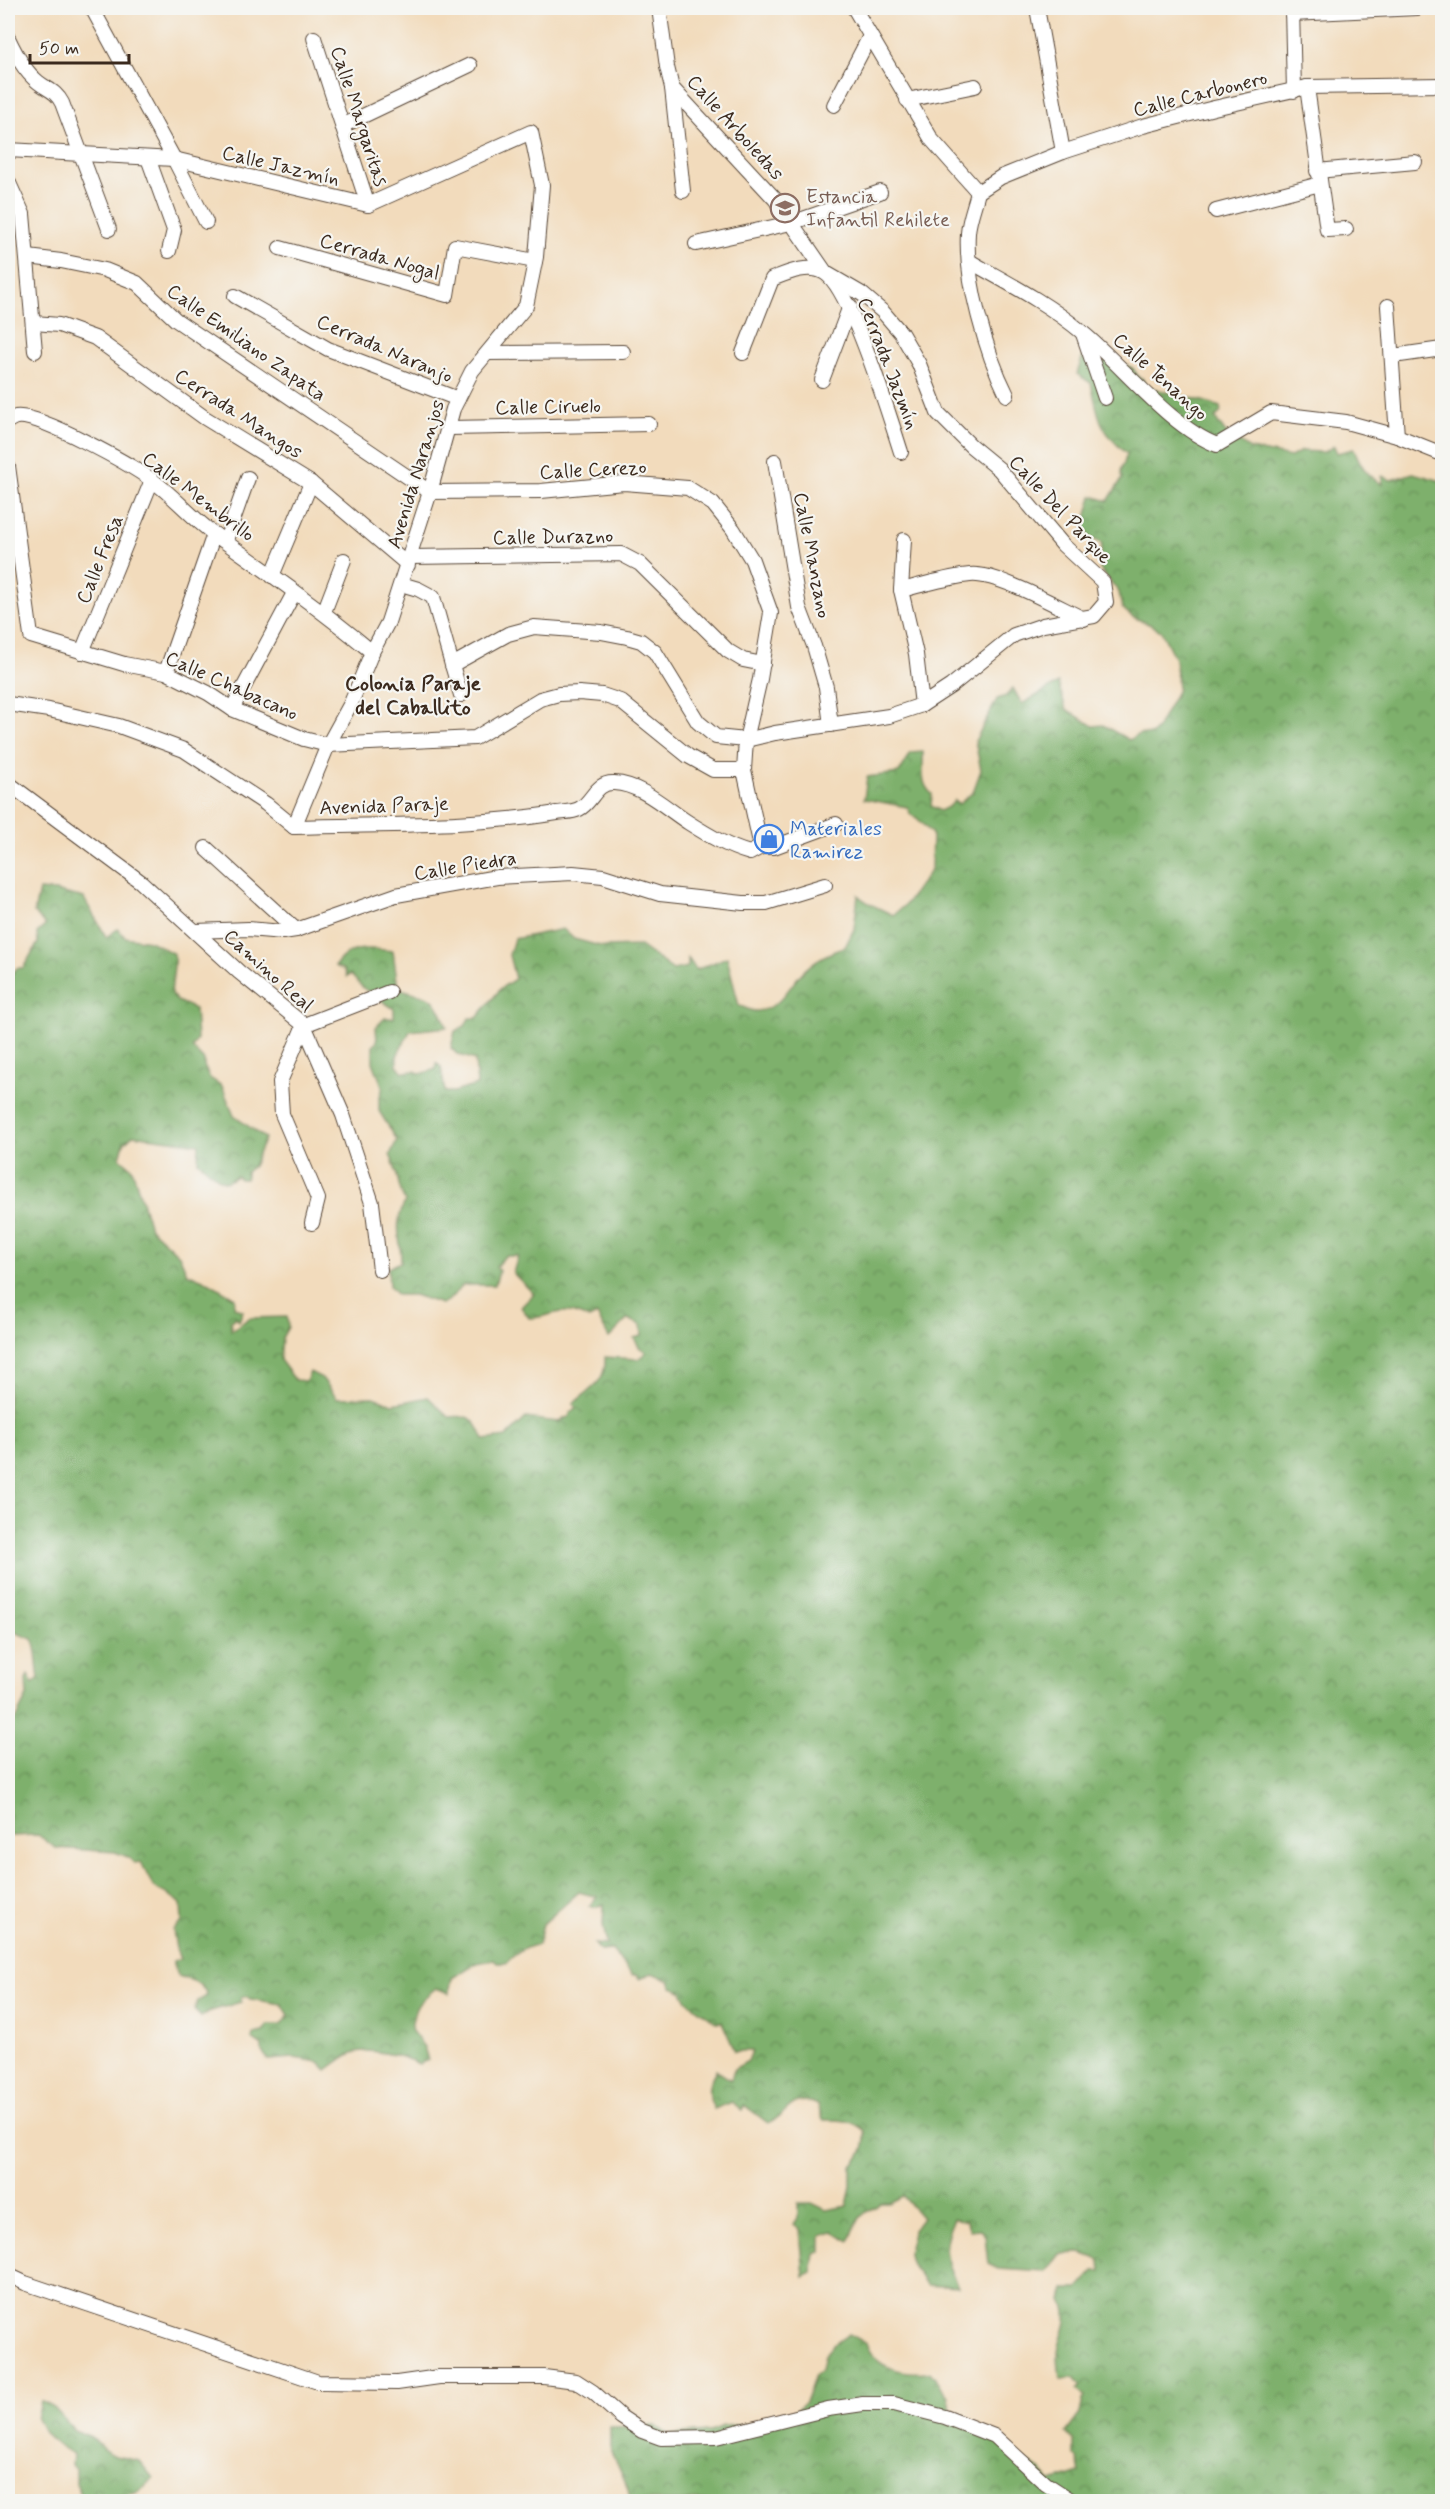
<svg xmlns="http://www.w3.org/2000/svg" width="1450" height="2509" font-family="Mynerve,sans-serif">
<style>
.forest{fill:url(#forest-crowns);stroke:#5c6d45;stroke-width:1.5}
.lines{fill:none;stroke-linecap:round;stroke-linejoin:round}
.minor-casing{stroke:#564536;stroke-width:16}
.minor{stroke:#fff;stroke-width:14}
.labels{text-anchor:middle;stroke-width:4.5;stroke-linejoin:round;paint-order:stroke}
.street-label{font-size:20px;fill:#3b2a1e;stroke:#f6f6f2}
.education-label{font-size:20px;fill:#785e54;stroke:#f6f6f2;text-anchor:start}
.shop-label{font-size:20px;fill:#366cbe;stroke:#f6f6f2;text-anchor:start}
.neighbourhood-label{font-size:21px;font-weight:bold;fill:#3b2a1e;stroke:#f6f6f2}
</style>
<defs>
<pattern id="forest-crowns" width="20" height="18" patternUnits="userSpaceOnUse" patternTransform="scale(1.5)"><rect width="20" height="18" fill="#7eb06c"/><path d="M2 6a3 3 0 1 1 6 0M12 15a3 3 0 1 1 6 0" fill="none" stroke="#688f58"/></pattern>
</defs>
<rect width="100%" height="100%" fill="#f6f6f2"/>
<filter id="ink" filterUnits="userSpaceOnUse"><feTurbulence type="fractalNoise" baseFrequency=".0167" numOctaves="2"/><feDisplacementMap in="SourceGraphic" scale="12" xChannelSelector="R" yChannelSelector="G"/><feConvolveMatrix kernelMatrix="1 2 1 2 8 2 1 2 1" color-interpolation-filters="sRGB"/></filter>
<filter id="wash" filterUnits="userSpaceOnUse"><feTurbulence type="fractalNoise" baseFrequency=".008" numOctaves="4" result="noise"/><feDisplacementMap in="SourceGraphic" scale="24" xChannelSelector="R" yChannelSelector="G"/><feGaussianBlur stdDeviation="1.35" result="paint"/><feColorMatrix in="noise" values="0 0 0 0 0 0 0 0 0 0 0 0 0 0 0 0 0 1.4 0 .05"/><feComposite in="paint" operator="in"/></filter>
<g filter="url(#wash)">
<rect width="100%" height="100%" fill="#f2dbbc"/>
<g class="forest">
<path d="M 1085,349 L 1133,368 L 1139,378 L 1142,378 L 1146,386 C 1170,395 1197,397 1220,407 L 1221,412 L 1215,418 L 1225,432 L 1250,449 L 1291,457 L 1301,451 L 1324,452 L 1334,446 L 1337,453 L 1354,449 C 1362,468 1366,474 1383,485 L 1382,476 L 1391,480 L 1413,473 L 1442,481 L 1442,2501 L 631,2501 L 628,2489 L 610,2447 L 610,2427 L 656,2426 L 669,2435 L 709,2432 L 723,2426 L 771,2423 L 793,2413 L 805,2402 L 815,2375 L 821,2370 L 824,2355 L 833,2345 L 849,2334 L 866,2343 C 875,2370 905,2374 930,2372 L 949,2396 L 952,2419 L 1005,2442 L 1020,2458 L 1042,2471 L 1052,2482 L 1080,2473 L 1077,2458 L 1074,2455 L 1074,2441 L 1066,2433 L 1080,2414 L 1083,2399 L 1086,2396 L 1077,2390 L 1081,2386 L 1074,2378 L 1060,2379 C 1059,2370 1058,2362 1058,2353 C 1059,2336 1073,2321 1062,2301 L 1065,2289 L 1078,2289 L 1094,2271 L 1101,2271 L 1100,2260 L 1081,2253 L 1060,2254 L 1046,2272 L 998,2269 L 988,2264 L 985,2236 L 981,2229 L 970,2230 L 966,2221 L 954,2218 C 940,2250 944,2256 958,2287 L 926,2285 C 921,2274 909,2267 908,2254 C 907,2246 913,2238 913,2230 L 922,2218 L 903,2196 L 889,2203 L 880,2203 C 875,2209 869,2209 864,2214 C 856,2220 854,2231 850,2240 L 833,2232 L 821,2236 L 821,2251 L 815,2254 L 812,2273 L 804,2277 L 800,2229 L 794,2224 L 798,2218 L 798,2203 L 812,2203 L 826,2210 L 847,2206 L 851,2186 L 851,2167 C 862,2157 866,2146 865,2131 C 852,2119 840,2120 823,2120 L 818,2105 C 790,2092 787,2117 768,2123 L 744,2105 L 742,2110 L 732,2102 L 714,2109 C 706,2093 707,2085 716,2070 L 731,2080 L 734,2069 L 748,2061 L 752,2051 L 735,2051 L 722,2022 L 716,2022 L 687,2001 L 682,1991 L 672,1987 L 669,1980 L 652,1973 L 640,1979 L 636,1975 L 632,1975 L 612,1950 L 600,1951 L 595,1944 L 607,1945 L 603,1925 L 604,1904 L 597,1907 L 589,1906 L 597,1897 L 579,1892 L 543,1924 L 538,1945 C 527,1945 513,1955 506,1963 L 497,1963 L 494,1960 L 476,1963 L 452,1978 L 449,1993 L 436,1988 C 417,2003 414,2006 411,2030 L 424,2047 L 428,2060 L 419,2064 C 404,2056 365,2046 350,2054 C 342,2058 334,2065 327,2070 L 319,2062 L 294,2058 L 269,2060 L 262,2052 L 262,2046 L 252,2039 L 253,2034 L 263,2032 L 268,2025 L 281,2025 L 289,2015 L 282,2004 L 250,1999 L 247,1996 L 241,1997 L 241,2002 L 211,2011 L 201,2017 L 194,2010 L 198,2001 L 207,1996 C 202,1982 192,1980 178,1976 L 173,1961 L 180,1959 L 176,1949 L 173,1930 L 182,1922 L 181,1904 C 174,1896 164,1894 156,1888 C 149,1882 146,1871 141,1862 L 134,1863 L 128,1857 L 115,1852 L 56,1848 L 38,1835 L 8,1836 L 8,1723 L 15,1720 L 27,1696 L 26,1679 L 28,1675 L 33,1684 L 39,1678 C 36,1665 38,1650 32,1639 L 9,1630 L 8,1622 L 8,971 L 11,975 L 17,968 L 23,968 L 38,943 L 37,933 L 46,925 L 34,913 L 39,890 L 55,891 L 84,898 C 91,912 99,923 106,937 L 118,929 L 125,937 L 150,941 L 174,954 C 175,968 172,980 171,994 L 177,1001 L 195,1009 L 197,1039 L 192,1048 L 204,1060 L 204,1066 L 210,1078 L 222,1086 L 234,1116 L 265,1138 L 253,1166 L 246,1172 L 246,1179 L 240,1179 L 237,1176 L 226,1182 L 219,1179 L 198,1161 L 199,1144 L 133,1135 L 124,1143 L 120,1158 L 132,1168 L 150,1228 L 179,1255 L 187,1273 L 210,1283 L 235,1298 L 234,1307 L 243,1311 L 239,1321 L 236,1317 L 231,1321 L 231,1331 L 249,1318 L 287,1317 L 288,1327 L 282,1338 L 280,1360 L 295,1380 L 306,1381 L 310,1372 L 322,1378 L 337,1398 L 374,1397 L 393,1404 L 428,1397 L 449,1417 C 473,1415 474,1418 484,1440 L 506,1437 L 526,1418 L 558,1422 L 570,1416 L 570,1413 L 576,1407 L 573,1404 C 590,1389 607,1382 605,1357 L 639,1359 L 646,1352 L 639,1347 L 634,1338 L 642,1336 L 641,1325 L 628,1319 L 609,1338 L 597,1315 L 589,1319 C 560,1304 555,1317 529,1318 L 521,1307 L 534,1294 L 513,1273 L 518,1256 L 505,1256 L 496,1267 L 499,1271 L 495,1285 L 463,1285 L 449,1300 L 441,1304 L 414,1295 L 397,1295 L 389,1286 L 388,1268 L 401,1262 C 401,1237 393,1226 405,1202 C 397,1186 398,1170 390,1155 L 397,1140 L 379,1111 L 379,1099 L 383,1088 L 373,1062 L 373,1045 L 377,1042 L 376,1027 L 385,1018 L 394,1018 L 394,1009 L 363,988 L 350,974 L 347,977 L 344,970 L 335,966 C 348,945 371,948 393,951 L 398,988 C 431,999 434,991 447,1027 L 410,1031 L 397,1056 L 397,1065 L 403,1072 L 415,1071 L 421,1074 L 436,1069 L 436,1063 L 441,1067 L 445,1092 L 454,1092 L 477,1085 L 475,1060 L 457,1054 L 451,1048 L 455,1031 L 465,1026 L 469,1018 L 477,1018 L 501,988 L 515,979 L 509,955 L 514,939 L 563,929 L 574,939 L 604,947 L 640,946 L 673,970 L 688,967 L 688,958 L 696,970 L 727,957 L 739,1006 C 745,1007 750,1011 756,1011 C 784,1009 789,982 808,967 C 819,957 831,952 845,947 L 854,929 L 858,895 C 866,904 882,909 893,915 L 906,904 L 931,870 L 932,834 L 917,818 L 911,815 L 907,807 L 864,799 L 867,777 L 899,773 L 911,753 L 923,752 C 924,768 919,783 932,794 L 931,806 L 940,811 L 950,806 L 955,800 L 959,804 L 973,792 L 981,770 L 975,741 L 997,699 L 1006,696 L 1013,688 L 1022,704 L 1058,683 L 1066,709 L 1093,726 L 1103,725 L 1129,740 L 1140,734 L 1151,735 L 1157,729 L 1178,689 L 1175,659 L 1161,631 L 1151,625 L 1133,617 L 1122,608 L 1119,592 L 1100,569 L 1102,543 L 1090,538 L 1084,526 L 1092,496 L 1108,501 L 1122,479 L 1121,471 L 1127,454 C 1098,429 1099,418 1091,383 L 1077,374 Z"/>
<path d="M 41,2401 L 54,2408 L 74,2430 L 91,2437 L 104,2450 L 115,2456 L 139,2461 L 153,2478 C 144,2490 134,2496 118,2495 L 117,2501 L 84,2501 L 76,2483 L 76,2469 L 72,2466 L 73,2454 C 58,2447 45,2434 37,2419 Z"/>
</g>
</g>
<g filter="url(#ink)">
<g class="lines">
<g class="minor-casing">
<g id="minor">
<path d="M 92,8 L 174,159 L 206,222"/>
<path d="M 854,8 L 932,140 L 978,192"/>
<path d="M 1037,8 L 1063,152"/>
<path d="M 1292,8 L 1294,91"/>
<path d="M 1292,14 L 1417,8"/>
<path d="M 8,38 C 15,53 24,71 38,82 C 48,90 56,91 62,103 L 109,229"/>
<path d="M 314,38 L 368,205"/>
<path d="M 1307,87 L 1327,230 L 1346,229"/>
<path d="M 672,88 L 683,191"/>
<path d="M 907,100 L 975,86"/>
<path d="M 834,105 L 870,36"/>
<path d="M 342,126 L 470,65"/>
<path d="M 8,150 L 174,159 L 368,205 L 531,132 L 542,185 L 536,257 L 526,306 L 472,371 L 453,409 L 430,492 L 388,622 L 372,652 L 351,703 L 328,745 L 294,827"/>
<path d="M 148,158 L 174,230 L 169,251"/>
<path d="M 1317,171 L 1415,162"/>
<path d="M 8,181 L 23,214 L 35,351"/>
<path d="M 978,192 L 1001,177 L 1063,152 L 1143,126 L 1214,108 L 1307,87 L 1442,85"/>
<path d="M 978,192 C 975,205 969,219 968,233 C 965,280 986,353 1007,395"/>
<path d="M 1216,211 L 1320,184"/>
<path d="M 696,244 L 791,223 L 880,192"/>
<path d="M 280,248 L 447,295 L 455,246 L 535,261"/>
<path d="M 28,257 L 61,261 L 105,270 L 137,283 L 176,320 L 430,492"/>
<path d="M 969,261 C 1008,283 1049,304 1083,333 C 1122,365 1171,428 1217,445 L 1271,413 L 1346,422 L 1397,436 L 1442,454"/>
<path d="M 235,296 L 328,349 L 458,399"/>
<path d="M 1388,306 L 1397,436"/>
<path d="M 34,323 L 59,325 L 95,338 L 205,418 L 311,483 L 408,565"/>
<path d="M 1083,334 L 1105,398"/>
<path d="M 488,353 L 623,352"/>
<path d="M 743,353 L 772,279 C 787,273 809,263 825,273 C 851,289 890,418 901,452"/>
<path d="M 1393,356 L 1442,349"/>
<path d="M 822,380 L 850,306"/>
<path d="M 8,421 C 10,420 13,418 16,417 C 39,413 131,465 152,480 C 174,496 192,518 214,534 C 268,572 322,610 372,652"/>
<path d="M 449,428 L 649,424"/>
<path d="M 775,461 L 799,607 L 814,646 L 826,687 L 831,725"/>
<path d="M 8,466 L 31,636 L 124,664 L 166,672 L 208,693 L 232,709 L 304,739 L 328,745 L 475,738 L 540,699 L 559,694 L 579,693 L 602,695 L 620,701 L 688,756 L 713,770 L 744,770"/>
<path d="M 430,492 L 541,491 L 624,483 L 688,488 L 713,504 L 733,529 L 752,560 L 771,613 L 760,679 L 746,740 L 744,770 L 761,847"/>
<path d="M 226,540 L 248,478"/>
<path d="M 904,540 L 901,590 L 916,654 L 922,705"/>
<path d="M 410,557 L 621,554 L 640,564 L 728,651 L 743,660 L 763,664"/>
<path d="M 272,576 L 311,483"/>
<path d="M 401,584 L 418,589 L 433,597 L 452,665 L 508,634 L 534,627 L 601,632 L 627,637 L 641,641 L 655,652 L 698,722 L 716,737 L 746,740 L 775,733 L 889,716 L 922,705 L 951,686 L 1014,635 L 1043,625 L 1094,616 L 1106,602 L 1103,582 L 1063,545 L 999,469 L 971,446 L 938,413 L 919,364 L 901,333 L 883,312 L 862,294 L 826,273 L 775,199 L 672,88 L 667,67 L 659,8"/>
<path d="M 901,590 C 924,585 948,577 970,575 C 997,572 1058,607 1084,619"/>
<path d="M 324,612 L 344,560"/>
<path d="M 82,652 L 152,480"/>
<path d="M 452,665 L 461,695"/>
<path d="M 166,672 L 214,534"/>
<path d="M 8,704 L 49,710 L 119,726 L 184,750 L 266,804 L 294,827 C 381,824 471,827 557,813 C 564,812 573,812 579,809 C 593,802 595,782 614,783 C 641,784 667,809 689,823 C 708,835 728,847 750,853 L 761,847 L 774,847 L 836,824"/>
<path d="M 232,709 L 294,593"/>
<path d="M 8,783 L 141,882 L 239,972 L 304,1025 L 343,1115 L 372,1203 L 380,1270"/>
<path d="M 206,848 L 296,930"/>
<path d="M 196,931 L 248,929 L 283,932 L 296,930 L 396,895 L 497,877 L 573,873 L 603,876 L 660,894 L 743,903 L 766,903 L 825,885"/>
<path d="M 312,1223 L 318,1199 L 282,1114 L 280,1082 L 304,1025 L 389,992"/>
<path d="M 8,2275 L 25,2283 L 318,2382 L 397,2383 L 439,2377 L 544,2377 L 576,2381 L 593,2392 L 621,2417 L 642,2431 L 661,2438 L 716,2437 L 828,2409 L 863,2404 L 894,2404 L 945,2417 L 994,2436 L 1046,2484 L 1074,2502"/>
</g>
</g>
<use href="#minor" class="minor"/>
</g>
</g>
<defs>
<g id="school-ring" transform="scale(1.5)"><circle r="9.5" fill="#f6f6f2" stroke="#8d6e63" stroke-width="1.5"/><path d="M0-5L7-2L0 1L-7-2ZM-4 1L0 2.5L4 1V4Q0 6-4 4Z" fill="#8d6e63"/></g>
<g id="shop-ring" transform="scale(1.5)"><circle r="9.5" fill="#f6f6f2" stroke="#3f7fe0" stroke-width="1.5"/><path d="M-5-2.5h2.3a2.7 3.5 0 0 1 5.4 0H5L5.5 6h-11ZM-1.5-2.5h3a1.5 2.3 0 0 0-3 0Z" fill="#3f7fe0"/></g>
</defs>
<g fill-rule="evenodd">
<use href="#school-ring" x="785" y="208"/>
<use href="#shop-ring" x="769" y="839"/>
</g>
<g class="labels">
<g class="street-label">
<text transform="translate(1200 93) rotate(-14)" y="7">Calle Carbonero</text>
<text transform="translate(360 116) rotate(72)" y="7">Calle Margaritas</text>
<text transform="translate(736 127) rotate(48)" y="7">Calle Arboledas</text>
<text transform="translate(281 165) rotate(13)" y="7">Calle Jazmín</text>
<text transform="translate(380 256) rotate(16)" y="7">Cerrada Nogal</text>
<text transform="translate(247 342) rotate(35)" y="7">Calle Emiliano Zapata</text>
<text transform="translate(385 348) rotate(23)" y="7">Cerrada Naranjo</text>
<text transform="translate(889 363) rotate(69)" y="7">Cerrada Jazmín</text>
<text transform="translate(1161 376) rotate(42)" y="7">Calle Tenango</text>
<text transform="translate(548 406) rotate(-1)" y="7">Calle Ciruelo</text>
<text transform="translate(239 413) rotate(33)" y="7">Cerrada Mangos</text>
<text transform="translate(593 469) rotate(-3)" y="7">Calle Cerezo</text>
<text transform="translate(415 474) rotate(-73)" y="7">Avenida Naranjos</text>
<text transform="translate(199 496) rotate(37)" y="7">Calle Membrillo</text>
<text transform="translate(1061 509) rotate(47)" y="7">Calle Del Parque</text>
<text transform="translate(553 536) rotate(-1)" y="7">Calle Durazno</text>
<text transform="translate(813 555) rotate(79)" y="7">Calle Manzano</text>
<text transform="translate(99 559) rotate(-68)" y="7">Calle Fresa</text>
<text transform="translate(232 685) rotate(24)" y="7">Calle Chabacano</text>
<text transform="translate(384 805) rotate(-2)" y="7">Avenida Paraje</text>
<text transform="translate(465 865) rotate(-9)" y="7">Calle Piedra</text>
<text transform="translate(269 970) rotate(42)" y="7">Camino Real</text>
</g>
<g class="education-label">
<text x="806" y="203">Estancia<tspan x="806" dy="23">Infantil Rehilete</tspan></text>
</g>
<g class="shop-label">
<text x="790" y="835">Materiales<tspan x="790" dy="23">Ramirez</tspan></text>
</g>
<g class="neighbourhood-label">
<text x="413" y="690">Colonia Paraje<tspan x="413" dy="24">del Caballito</tspan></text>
</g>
</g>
<rect width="1450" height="2509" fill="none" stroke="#f6f6f2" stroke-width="30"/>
<path d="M30 54v9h99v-9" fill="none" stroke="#3b2a1e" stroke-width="3"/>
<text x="39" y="54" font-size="18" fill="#3b2a1e" stroke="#f6f6f2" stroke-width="4.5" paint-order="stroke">50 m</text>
</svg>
